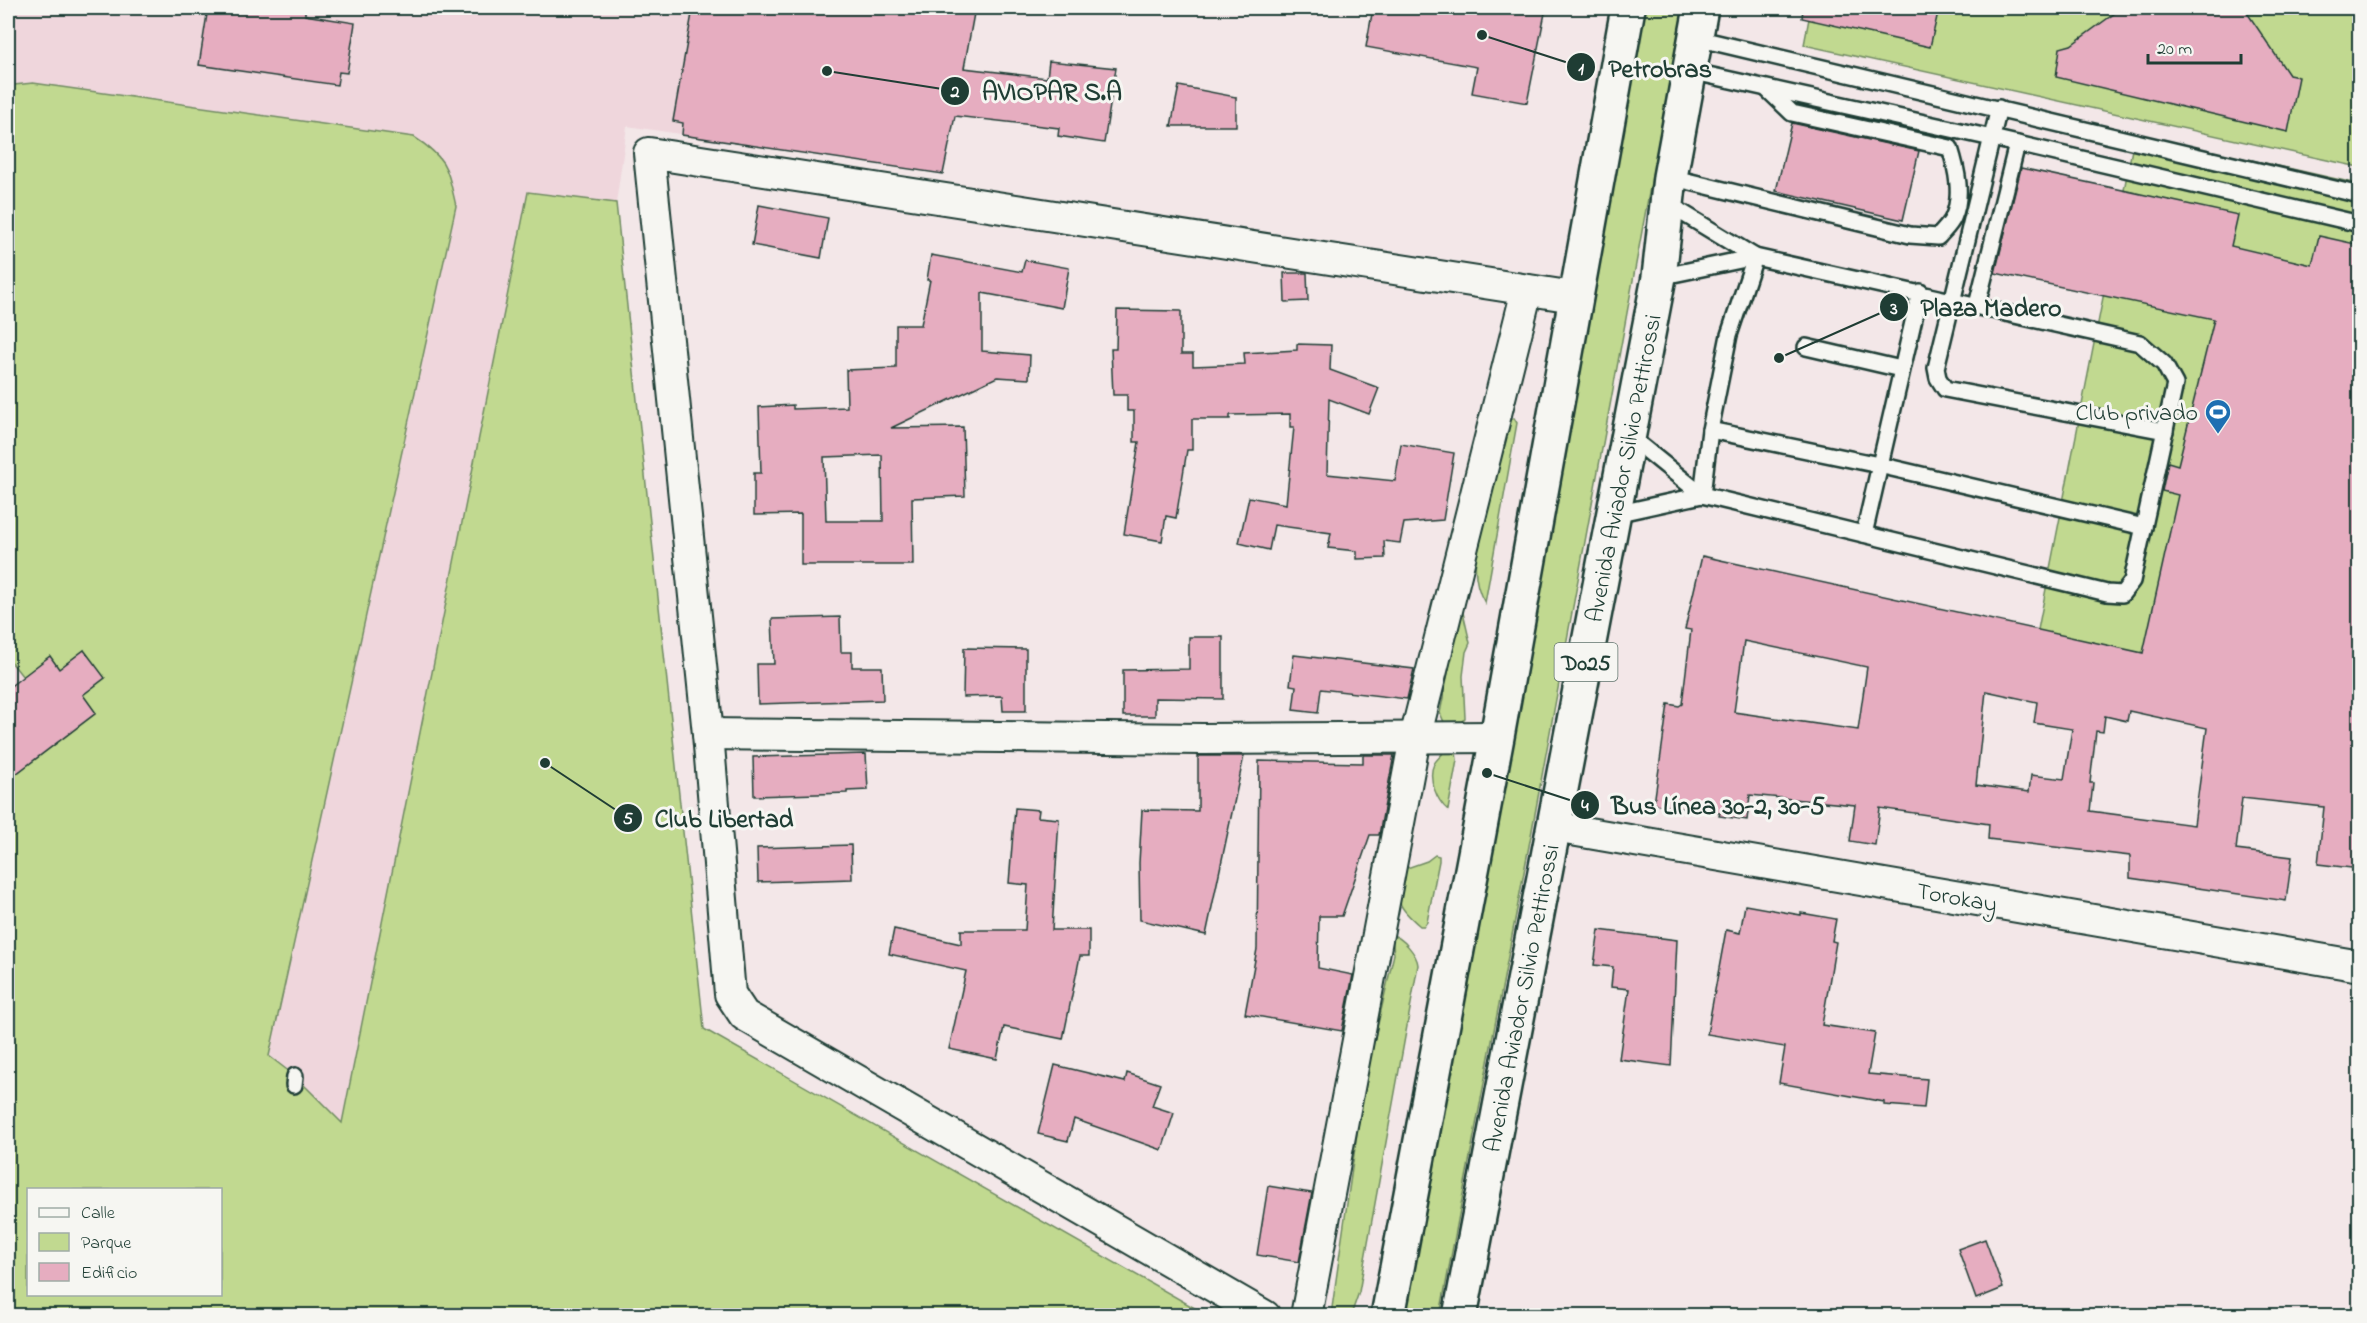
<svg xmlns="http://www.w3.org/2000/svg" width="2367" height="1323" font-family="'Indie Flower',sans-serif">
<style>
.built{fill:#efd6dc}
.green{fill:#c1d990;stroke:#708b62;stroke-width:1.5;fill-rule:evenodd}
.building{fill:#e6adc0;stroke:#1f3d34;stroke-width:1.5;fill-rule:evenodd}
.lines{fill:none;stroke-linecap:round;stroke-linejoin:round}
.lane-casing{stroke:#1f3d34;stroke-width:20}
.street-casing{stroke:#1f3d34;stroke-width:34}
.highway-casing{stroke:#1f3d34;stroke-width:38}
.lane{stroke:#f6f6f2;stroke-width:15}
.street{stroke:#f6f6f2;stroke-width:30}
.highway{stroke:#f6f6f2;stroke-width:33}
.labels{text-anchor:middle;stroke-width:6;stroke-linejoin:round;paint-order:stroke}
.shield{fill:#f6f6f2;stroke:#60746d;stroke-width:1.5}
.shield-label{font-size:22px;font-weight:bold;fill:#1f3d34}
.poi-label{font-size:24px;fill:#1f3d34;stroke:#f6f6f2;text-anchor:end}
.street-label{font-size:24px;fill:#1f3d34;stroke:#f6f6f2}
.leader{fill:none;stroke:#1f3d34;stroke-width:2}
.callout-dot{fill:#1f3d34;stroke:#f6f6f2;stroke-width:2}
.mark-label{font-size:18px;text-anchor:middle;font-weight:bold;fill:#fff}
.callout-label{font-size:26px;text-anchor:middle;font-weight:bold;fill:#1f3d34;stroke:#f6f6f2;stroke-width:6;stroke-linejoin:round;paint-order:stroke}
</style>
<rect width="100%" height="100%" fill="#f3e7e8"/>
<filter id="ink" filterUnits="userSpaceOnUse"><feTurbulence type="fractalNoise" baseFrequency=".0167" numOctaves="2"/><feDisplacementMap in="SourceGraphic" scale="12" xChannelSelector="R" yChannelSelector="G"/><feConvolveMatrix kernelMatrix="1 2 1 2 8 2 1 2 1" color-interpolation-filters="sRGB"/></filter>
<g filter="url(#ink)">
<path class="built" d="M 8,8 L 975,8 L 943,174 L 627,126 L 616,203 L 528,192 L 342,1123 L 295,1076 L 269,1056 L 96,713 L 8,780 Z"/>
<g class="green">
<path d="M 1645,8 L 1683,8 L 1532,830 L 1440,1315 L 1402,1316 L 1496,823 Z"/>
<path d="M 1811,8 L 2359,8 L 2359,167 L 1804,45 Z"/>
<path d="M 33,83 L 414,137 C 448,159 447,168 456,206 L 269,1056 L 295,1076 L 342,1123 L 528,192 L 616,203 L 704,1029 L 1207,1315 L 8,1315 L 8,780 L 96,713 L 83,695 L 84,650 L 59,669 L 50,656 L 23,677 L 8,658 L 8,90 L 14,85 ZM 28,1190 L 220,1190 L 220,1294 L 28,1294 Z"/>
<path d="M 2135,134 L 2359,184 L 2359,749 L 2027,686 Z"/>
<path d="M 1514,418 L 1517,423 L 1485,603 C 1475,587 1474,566 1477,548 L 1509,421 Z"/>
<path d="M 1461,604 L 1470,643 L 1466,652 L 1463,676 L 1465,718 L 1460,723 L 1444,722 L 1440,713 L 1451,658 L 1450,642 Z"/>
<path d="M 1444,752 L 1456,752 L 1457,760 L 1448,810 C 1437,801 1427,778 1434,764 C 1436,760 1441,756 1444,752 Z"/>
<path d="M 1435,855 L 1439,856 L 1439,861 L 1427,922 L 1424,926 L 1420,926 C 1394,904 1397,901 1404,869 L 1427,861 Z"/>
<path d="M 1392,935 C 1402,937 1417,954 1418,965 L 1359,1292 L 1351,1315 L 1331,1315 L 1364,1085 L 1394,954 Z"/>
</g>
<g class="building">
<path d="M 208,8 L 305,8 L 305,15 L 355,23 L 347,73 L 339,72 L 337,85 L 199,65 Z"/>
<path d="M 693,8 L 975,8 L 964,68 L 1047,78 L 1049,61 L 1116,68 L 1104,143 L 1058,136 L 1059,128 L 955,116 L 943,174 L 682,135 L 683,123 L 673,121 Z"/>
<path d="M 1373,8 L 1546,8 L 1527,103 L 1472,93 L 1477,67 L 1366,47 Z"/>
<path d="M 1803,8 L 1939,8 L 1930,47 L 1802,18 Z"/>
<path d="M 2122,8 L 2244,8 L 2289,75 L 2299,77 L 2288,132 L 2056,77 L 2060,48 L 2071,45 Z"/>
<path d="M 1179,86 L 1236,97 L 1236,126 L 1171,126 Z"/>
<path d="M 1792,123 L 1919,151 L 1903,220 L 1776,191 Z"/>
<path d="M 2021,168 L 2238,215 L 2231,246 L 2312,265 L 2319,236 L 2360,245 L 2360,869 L 2318,864 L 2324,807 L 2242,798 L 2236,850 L 2292,857 L 2286,901 L 2130,878 L 2130,856 L 1988,839 L 1989,824 L 1880,808 L 1875,845 L 1850,841 L 1855,805 L 1750,795 L 1747,820 L 1719,816 L 1720,813 L 1654,804 L 1668,704 L 1679,706 L 1682,704 L 1691,630 L 1685,629 L 1702,556 L 2143,653 L 2178,495 L 2162,491 L 2168,462 L 2178,465 L 2214,319 L 1995,273 ZM 1744,641 L 1867,667 L 1858,730 L 1734,712 ZM 1986,691 L 2037,702 L 2034,723 L 2072,729 L 2064,779 L 2031,775 L 2029,792 L 1976,785 ZM 2129,711 L 2207,728 L 2194,825 L 2090,811 L 2093,783 L 2090,783 L 2096,731 L 2103,732 L 2105,716 L 2127,721 Z"/>
<path d="M 759,205 L 828,218 L 821,258 L 752,245 Z"/>
<path d="M 931,255 L 1022,272 L 1025,260 L 1069,268 L 1062,308 L 982,293 L 982,351 L 1030,355 L 1029,379 L 997,377 L 891,428 L 963,427 L 965,496 L 912,498 L 913,565 L 801,565 L 801,514 L 754,515 L 754,473 L 761,473 L 759,407 L 793,405 L 793,409 L 847,407 L 846,370 L 896,368 L 896,325 L 921,325 L 930,280 L 927,280 ZM 882,455 L 883,521 L 826,521 L 824,457 Z"/>
<path d="M 1284,273 L 1307,273 L 1308,301 L 1285,302 Z"/>
<path d="M 1117,310 L 1181,311 L 1181,354 L 1193,354 L 1193,366 L 1245,364 L 1244,353 L 1297,350 L 1297,344 L 1331,345 L 1330,370 L 1379,388 L 1369,414 L 1329,399 L 1327,474 L 1395,481 L 1401,444 L 1454,453 L 1443,520 L 1404,523 L 1400,543 L 1384,541 L 1385,558 L 1357,559 L 1357,551 L 1328,548 L 1331,533 L 1274,525 L 1269,550 L 1239,543 L 1249,497 L 1286,504 L 1294,427 L 1290,427 L 1290,414 L 1230,415 L 1230,419 L 1192,419 L 1192,450 L 1187,450 L 1176,518 L 1166,516 L 1162,541 L 1124,534 L 1139,442 L 1134,442 L 1134,411 L 1127,411 L 1127,395 L 1113,395 L 1111,349 L 1116,349 Z"/>
<path d="M 840,617 L 841,652 L 852,652 L 852,667 L 882,667 L 883,700 L 758,704 L 757,664 L 774,664 L 772,619 Z"/>
<path d="M 1189,637 L 1223,637 L 1223,699 L 1155,698 L 1155,716 L 1123,716 L 1123,670 L 1189,669 Z"/>
<path d="M 964,648 L 1026,649 L 1026,711 L 1003,711 L 1002,696 L 963,697 Z"/>
<path d="M 84,650 L 105,678 L 83,695 L 96,713 L 8,780 L 8,688 L 50,656 L 59,669 Z"/>
<path d="M 1294,655 L 1414,669 L 1407,699 L 1321,689 L 1318,713 L 1293,710 L 1296,686 L 1290,685 Z"/>
<path d="M 866,754 L 868,790 L 847,791 L 847,793 L 754,796 L 753,757 Z"/>
<path d="M 1363,755 L 1394,755 L 1379,835 L 1370,835 L 1342,916 L 1319,916 L 1318,968 L 1353,975 L 1342,1031 L 1245,1014 L 1257,949 L 1259,761 L 1363,763 Z"/>
<path d="M 1198,756 L 1244,756 L 1206,935 L 1140,920 L 1139,863 L 1142,810 L 1198,811 Z"/>
<path d="M 1015,808 L 1039,810 L 1038,817 L 1059,819 L 1052,930 L 1089,930 L 1089,956 L 1080,956 L 1063,1039 L 1004,1027 L 997,1059 L 949,1049 L 966,971 L 889,954 L 894,929 L 961,944 L 961,930 L 1025,930 L 1028,885 L 1009,883 Z"/>
<path d="M 851,845 L 852,879 L 758,882 L 757,848 Z"/>
<path d="M 1745,905 L 1801,915 L 1801,913 L 1836,919 L 1832,941 L 1836,942 L 1822,1025 L 1875,1033 L 1868,1074 L 1927,1079 L 1924,1108 L 1884,1105 L 1884,1102 L 1779,1083 L 1785,1047 L 1707,1034 L 1726,930 L 1740,933 Z"/>
<path d="M 1599,930 L 1677,940 L 1671,1066 L 1619,1059 L 1629,989 L 1611,987 L 1613,967 L 1594,965 Z"/>
<path d="M 1055,1065 L 1125,1082 L 1127,1073 L 1160,1084 L 1152,1106 L 1174,1113 L 1162,1150 L 1074,1119 L 1068,1141 L 1038,1134 Z"/>
<path d="M 1268,1186 L 1312,1193 L 1299,1262 L 1257,1255 Z"/>
<path d="M 1985,1239 L 2003,1288 L 1976,1299 L 1958,1249 Z"/>
</g>
<g class="lines">
<g class="lane-casing">
<g id="lane">
<path d="M 1696,38 L 2360,195"/>
<path d="M 1690,71 L 1992,138 L 2360,224"/>
<path d="M 1999,108 L 1936,368 L 1938,378 L 1945,389 L 2165,431"/>
<path d="M 1670,177 L 1910,235 L 1938,237 C 1943,231 1950,225 1953,218 C 1963,196 1957,170 1950,148 L 1792,113 L 1767,89"/>
<path d="M 1659,277 L 1755,257"/>
<path d="M 1977,305 L 2017,144"/>
<path d="M 1806,347 L 1901,369"/>
<path d="M 1710,430 L 1879,465 L 2144,527"/>
<path d="M 1629,436 L 1702,495 L 2107,593 L 2122,594 L 2132,581 L 2175,384 L 2164,364 L 2140,343 L 1755,257 L 1668,204"/>
<path d="M 1702,495 L 1710,430 L 1729,335 L 1755,257"/>
<path d="M 1615,514 L 1702,495"/>
<path d="M 1864,534 L 1920,292"/>
<path d="M 294,1085 L 295,1076"/>
</g>
</g>
<g class="street-casing">
<g id="street">
<path d="M 708,734 L 1203,739 L 1497,737"/>
<path d="M 1554,827 L 2360,966"/>
<path d="M 1265,1316 L 744,1015 L 730,994 L 708,734 L 649,153 L 1574,297"/>
<path d="M 1306,1316 L 1415,738 L 1527,290"/>
</g>
</g>
<g class="highway-casing">
<g id="highway">
<path d="M 1388,1316 L 1497,737 L 1628,8"/>
<path d="M 1460,1316 L 1659,277 L 1670,177 L 1701,8"/>
</g>
</g>
<use href="#lane" class="lane"/>
<use href="#street" class="street"/>
<use href="#highway" class="highway"/>
</g>
</g>
<defs>
<g id="stadium-pin" transform="scale(1.35)"><path d="M0 17L-7.5 6A9.5 9.5 0 1 1 7.5 6Z" fill="#1f6fb2" stroke="#f6f6f2"/><path d="M0-5a6.5 5 0 1 0 0 10a6.5 5 0 1 0 0-10ZM-3.5-1.8h7v3.6h-7Z" fill="#fff"/></g>
</defs>
<g fill-rule="evenodd">
<use href="#stadium-pin" x="2218" y="412"/>
</g>
<g class="labels">
<rect class="shield" x="1554.5" y="643" width="63" height="38" rx="4.5"/>
<g class="shield-label">
<text x="1586" y="670">D025</text>
</g>
<g class="poi-label">
<text x="2198" y="420">Club privado</text>
</g>
<g class="street-label">
<text transform="translate(1623 468) rotate(-79)" y="8">Avenida Aviador Silvio Pettirossi</text>
<text transform="translate(1957 897) rotate(10)" y="8">Torokay</text>
<text transform="translate(1521 998) rotate(-79)" y="8">Avenida Aviador Silvio Pettirossi</text>
</g>
</g>
<path class="leader" d="M1482 35L1581 67M827 71L955 91M1779 358L1894 307M1487 773L1585 805M545 763L628 818"/>
<g class="callout-dot">
<circle cx="1482" cy="35" r="6"/>
<circle cx="827" cy="71" r="6"/>
<circle cx="1779" cy="358" r="6"/>
<circle cx="1487" cy="773" r="6"/>
<circle cx="545" cy="763" r="6"/>
<circle cx="1581" cy="67" r="15"/>
<circle cx="955" cy="91" r="15"/>
<circle cx="1894" cy="307" r="15"/>
<circle cx="1585" cy="805" r="15"/>
<circle cx="628" cy="818" r="15"/>
</g>
<g class="mark-label">
<text x="1581" y="74">1</text>
<text x="955" y="97">2</text>
<text x="1894" y="314">3</text>
<text x="1585" y="811">4</text>
<text x="628" y="824">5</text>
</g>
<g class="callout-label">
<text x="1660" y="77">Petrobras</text>
<text x="1052" y="100">AVIOPAR S.A</text>
<text x="1991" y="316">Plaza Madero</text>
<text x="1718" y="814">Bus Línea 30-2, 30-5</text>
<text x="724" y="827">Club Libertad</text>
</g>
<rect width="2367" height="1323" fill="none" stroke="#f6f6f2" stroke-width="30"/>
<rect x="15" y="15" width="2337" height="1293" fill="none" stroke="#1f3d34" stroke-width="2" filter="url(#ink)"/>
<rect x="27" y="1188" width="195" height="108" fill="#f6f6f2" stroke="#a0aca6" stroke-width="1.5"/>
<rect x="39" y="1208" width="30" height="9" fill="#f6f6f2" stroke="#a0aca6" stroke-width="1.5"/>
<text x="81" y="1218" font-size="18" fill="#1f3d34">Calle</text>
<rect x="39" y="1233" width="30" height="18" fill="#c1d990" stroke="#a0aca6" stroke-width="1.5"/>
<text x="81" y="1248" font-size="18" fill="#1f3d34">Parque</text>
<rect x="39" y="1263" width="30" height="18" fill="#e6adc0" stroke="#a0aca6" stroke-width="1.5"/>
<text x="81" y="1278" font-size="18" fill="#1f3d34">Edificio</text>
<path d="M2148 54v9h93v-9" fill="none" stroke="#1f3d34" stroke-width="3"/>
<text x="2157" y="54" font-size="18" fill="#1f3d34" stroke="#f6f6f2" stroke-width="4.5" paint-order="stroke">20 m</text>
</svg>
